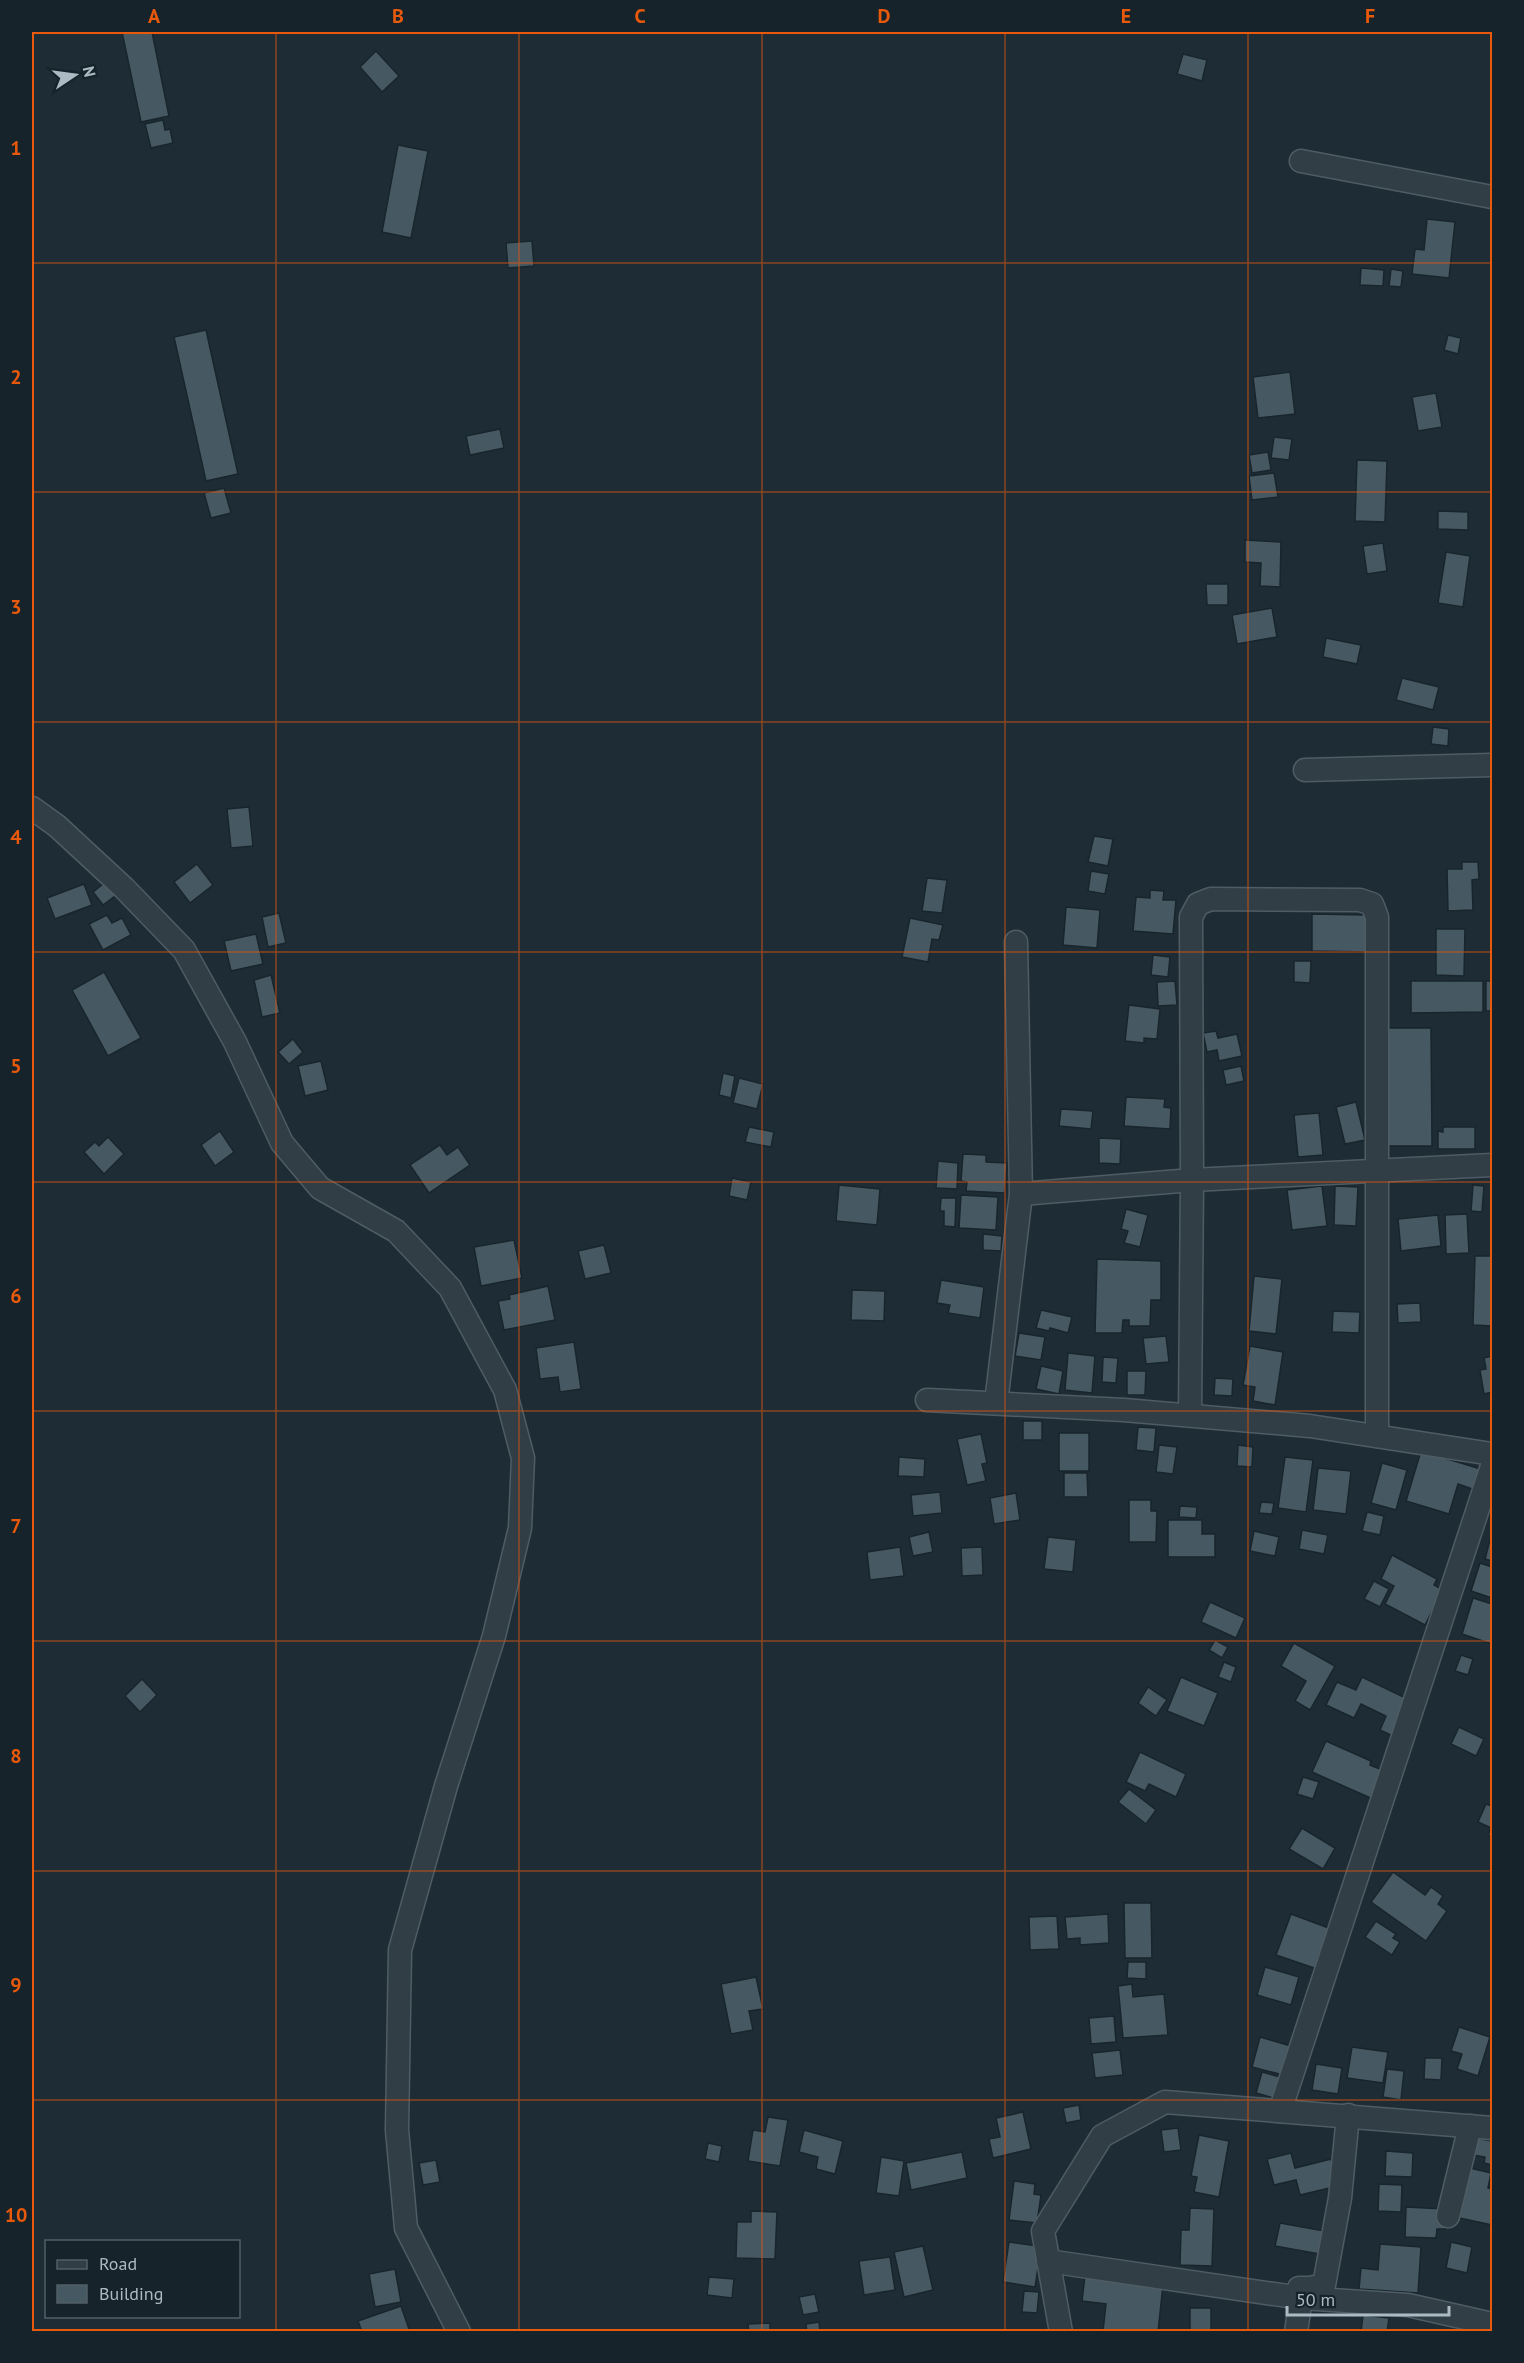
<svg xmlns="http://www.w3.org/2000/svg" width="1524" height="2363" font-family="'PT Sans',sans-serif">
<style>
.building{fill:#465861;stroke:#19252c;stroke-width:1.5}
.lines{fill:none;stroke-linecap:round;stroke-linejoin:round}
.street-casing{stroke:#4f5c64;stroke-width:25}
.street{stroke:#313e46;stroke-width:22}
.grid{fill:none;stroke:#e8590c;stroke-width:1.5;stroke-opacity:0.55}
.neatline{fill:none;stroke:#e8590c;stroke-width:2}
.grid-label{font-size:20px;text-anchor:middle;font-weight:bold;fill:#e8590c}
</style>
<rect width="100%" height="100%" fill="#1e2d35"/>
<g class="building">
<path d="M 122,32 L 152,32 L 169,116 L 141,122 Z"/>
<path d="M 376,51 L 399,76 L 382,92 L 360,67 Z"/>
<path d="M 1183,54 L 1207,60 L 1202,81 L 1177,74 Z"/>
<path d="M 163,120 L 165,130 L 170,129 L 173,143 L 151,148 L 145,124 Z"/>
<path d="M 398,145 L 428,151 L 411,238 L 382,232 Z"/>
<path d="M 1427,219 L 1455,222 L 1449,278 L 1412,274 L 1415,249 L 1424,250 Z"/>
<path d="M 532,241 L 534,266 L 508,268 L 506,243 Z"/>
<path d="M 1361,268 L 1384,270 L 1383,286 L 1360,285 Z"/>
<path d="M 1391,269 L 1403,271 L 1401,287 L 1389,286 Z"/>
<path d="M 206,330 L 238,474 L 206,481 L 174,337 Z"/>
<path d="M 1448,335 L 1461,338 L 1458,354 L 1444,350 Z"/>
<path d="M 1290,372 L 1295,414 L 1258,418 L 1253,377 Z"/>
<path d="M 1436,393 L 1442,427 L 1418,431 L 1412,397 Z"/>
<path d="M 500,429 L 504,448 L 470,455 L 466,436 Z"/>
<path d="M 1274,437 L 1292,439 L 1289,460 L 1271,458 Z"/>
<path d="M 1268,452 L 1271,470 L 1252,473 L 1249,455 Z"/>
<path d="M 1357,460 L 1387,461 L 1385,522 L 1355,521 Z"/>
<path d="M 1274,473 L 1278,497 L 1252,500 L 1249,476 Z"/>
<path d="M 224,488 L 231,513 L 211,518 L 204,493 Z"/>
<path d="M 1438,511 L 1468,512 L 1468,530 L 1438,529 Z"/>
<path d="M 1245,540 L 1281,542 L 1280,587 L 1260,586 L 1261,563 L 1245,562 Z"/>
<path d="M 1383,543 L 1387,571 L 1367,574 L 1363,546 Z"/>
<path d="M 1446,552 L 1470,556 L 1463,607 L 1438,603 Z"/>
<path d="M 1206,584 L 1228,584 L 1228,605 L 1207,605 Z"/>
<path d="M 1272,608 L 1277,637 L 1237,644 L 1232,615 Z"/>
<path d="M 1326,638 L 1361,645 L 1357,664 L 1323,657 Z"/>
<path d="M 1402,678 L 1439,687 L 1433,710 L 1396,700 Z"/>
<path d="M 1433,727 L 1449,729 L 1448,746 L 1431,744 Z"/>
<path d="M 249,807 L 253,846 L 231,848 L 227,809 Z"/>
<path d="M 1094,836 L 1113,839 L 1108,866 L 1088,862 Z"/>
<path d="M 1462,862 L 1478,862 L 1479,879 L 1472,880 L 1473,910 L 1448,911 L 1447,869 L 1462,869 Z"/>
<path d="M 197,864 L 213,885 L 190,903 L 174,882 Z"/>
<path d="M 1091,871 L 1109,874 L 1105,894 L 1088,891 Z"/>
<path d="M 927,878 L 947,880 L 942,913 L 922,911 Z"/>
<path d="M 108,880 L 119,893 L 103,905 L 93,892 Z"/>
<path d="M 84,884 L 92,905 L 55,919 L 47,898 Z"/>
<path d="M 1150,890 L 1164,891 L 1163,900 L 1176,900 L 1173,934 L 1133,931 L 1136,897 L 1150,898 Z"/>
<path d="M 1066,907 L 1100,910 L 1097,948 L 1063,945 Z"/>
<path d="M 279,913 L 286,943 L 268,947 L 262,917 Z"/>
<path d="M 1312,914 L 1367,915 L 1367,952 L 1312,951 Z"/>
<path d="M 107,915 L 112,923 L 122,918 L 131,935 L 103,950 L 89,924 Z"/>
<path d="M 910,918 L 943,925 L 939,940 L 932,939 L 928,962 L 902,957 Z"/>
<path d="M 1436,929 L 1465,929 L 1464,976 L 1436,975 Z"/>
<path d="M 256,934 L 263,964 L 231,971 L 224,941 Z"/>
<path d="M 1153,955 L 1170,957 L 1168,977 L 1151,975 Z"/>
<path d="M 1294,961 L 1311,961 L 1310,983 L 1294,982 Z"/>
<path d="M 104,972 L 141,1038 L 108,1056 L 72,990 Z"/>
<path d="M 271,975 L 280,1013 L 262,1017 L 254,980 Z"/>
<path d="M 1175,981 L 1177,1005 L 1158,1006 L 1157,982 Z"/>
<path d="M 1411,981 L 1483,981 L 1483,1012 L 1411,1013 Z"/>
<rect x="1486" y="981" width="6" height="30"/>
<path d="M 1129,1005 L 1160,1009 L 1157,1039 L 1144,1038 L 1144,1043 L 1125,1041 Z"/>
<path d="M 1386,1028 L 1431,1028 L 1432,1146 L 1388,1146 Z"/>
<path d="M 1216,1031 L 1218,1038 L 1237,1034 L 1242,1056 L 1219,1061 L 1217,1050 L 1207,1052 L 1203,1033 Z"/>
<path d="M 293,1039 L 303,1052 L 289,1064 L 278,1052 Z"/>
<path d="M 321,1061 L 328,1090 L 305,1096 L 298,1066 Z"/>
<path d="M 1241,1066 L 1244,1081 L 1226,1085 L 1223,1070 Z"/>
<path d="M 723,1073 L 735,1076 L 731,1098 L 719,1095 Z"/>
<path d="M 739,1078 L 763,1084 L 757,1109 L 733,1103 Z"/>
<path d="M 1126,1097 L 1165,1099 L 1164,1107 L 1171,1108 L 1170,1129 L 1124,1126 Z"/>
<path d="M 1356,1102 L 1365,1140 L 1345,1144 L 1336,1107 Z"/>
<path d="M 1061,1109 L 1093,1111 L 1091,1129 L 1059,1126 Z"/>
<path d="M 1319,1113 L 1323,1155 L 1298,1157 L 1294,1115 Z"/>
<path d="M 749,1127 L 774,1132 L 771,1147 L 745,1142 Z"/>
<path d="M 1443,1127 L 1475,1127 L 1475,1149 L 1438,1149 L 1438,1131 L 1443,1132 Z"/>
<path d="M 220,1131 L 234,1152 L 215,1166 L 201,1145 Z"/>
<path d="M 108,1137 L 124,1154 L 104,1174 L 84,1152 L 95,1142 L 99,1146 Z"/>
<path d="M 1099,1138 L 1121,1139 L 1120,1164 L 1099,1163 Z"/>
<path d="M 440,1145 L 447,1155 L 458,1147 L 470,1165 L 429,1193 L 410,1165 Z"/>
<path d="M 963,1154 L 986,1155 L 986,1162 L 1007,1163 L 1005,1193 L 966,1191 L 967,1182 L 961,1181 Z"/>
<path d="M 938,1161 L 958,1163 L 957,1189 L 936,1188 Z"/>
<path d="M 732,1178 L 751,1182 L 747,1200 L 729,1196 Z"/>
<path d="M 839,1185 L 880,1189 L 877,1225 L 836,1221 Z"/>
<path d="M 1473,1185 L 1484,1186 L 1482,1212 L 1471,1211 Z"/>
<path d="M 1322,1186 L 1327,1226 L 1292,1230 L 1287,1190 Z"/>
<path d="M 1335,1186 L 1358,1187 L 1356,1226 L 1334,1225 Z"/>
<path d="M 961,1195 L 998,1197 L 996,1230 L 959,1228 Z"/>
<path d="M 941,1198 L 956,1198 L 955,1227 L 944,1226 L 944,1211 L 940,1211 Z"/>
<path d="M 1126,1209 L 1148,1215 L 1140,1247 L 1124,1243 L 1128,1231 L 1121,1229 Z"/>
<path d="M 1467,1214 L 1469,1253 L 1446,1254 L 1445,1215 Z"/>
<path d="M 1438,1215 L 1441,1246 L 1401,1251 L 1398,1219 Z"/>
<path d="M 983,1234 L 1002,1236 L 1001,1251 L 983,1250 Z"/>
<path d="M 514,1240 L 522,1278 L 481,1286 L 474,1247 Z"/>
<path d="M 604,1245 L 611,1273 L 585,1279 L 578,1251 Z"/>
<path d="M 1475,1256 L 1492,1256 L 1492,1326 L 1473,1325 Z"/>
<path d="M 1097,1259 L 1161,1261 L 1161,1300 L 1151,1300 L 1150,1326 L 1129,1326 L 1129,1320 L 1123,1320 L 1122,1333 L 1095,1333 Z"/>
<path d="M 1254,1276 L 1282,1279 L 1276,1334 L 1249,1331 Z"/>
<path d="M 941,1280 L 984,1287 L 980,1318 L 948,1313 L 950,1305 L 937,1303 Z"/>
<path d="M 548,1286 L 555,1320 L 504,1330 L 498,1301 L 510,1299 L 509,1295 Z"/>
<path d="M 852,1290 L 885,1291 L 884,1321 L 851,1320 Z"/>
<path d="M 1420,1303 L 1421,1322 L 1398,1323 L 1397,1304 Z"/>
<path d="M 1041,1310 L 1072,1317 L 1068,1333 L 1050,1328 L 1049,1331 L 1036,1328 Z"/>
<path d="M 1333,1311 L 1360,1312 L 1359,1333 L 1332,1332 Z"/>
<path d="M 1019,1333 L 1045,1337 L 1041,1360 L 1015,1356 Z"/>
<path d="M 1166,1336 L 1169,1362 L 1146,1364 L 1143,1338 Z"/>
<path d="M 574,1342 L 581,1389 L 560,1392 L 558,1377 L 540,1379 L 536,1348 Z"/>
<path d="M 1250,1346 L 1283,1352 L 1275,1405 L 1253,1401 L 1255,1387 L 1243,1385 Z"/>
<path d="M 1068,1353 L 1095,1356 L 1092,1393 L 1065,1390 Z"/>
<path d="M 1492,1356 L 1492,1392 L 1484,1394 L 1480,1370 L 1486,1369 L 1484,1358 Z"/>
<path d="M 1103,1357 L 1118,1358 L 1116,1383 L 1102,1382 Z"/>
<path d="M 1041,1366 L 1063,1371 L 1059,1394 L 1036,1389 Z"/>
<path d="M 1127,1371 L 1146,1371 L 1145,1395 L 1127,1395 Z"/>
<path d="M 1215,1378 L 1233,1379 L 1232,1396 L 1214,1395 Z"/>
<rect x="1023" y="1421" width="19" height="19"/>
<path d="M 1138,1427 L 1156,1428 L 1154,1452 L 1136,1450 Z"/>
<rect x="1059" y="1433" width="30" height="38"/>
<path d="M 981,1434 L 987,1463 L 982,1464 L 986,1481 L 967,1485 L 957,1439 Z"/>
<path d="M 1159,1445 L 1177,1447 L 1173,1474 L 1156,1472 Z"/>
<path d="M 1238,1445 L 1253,1447 L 1252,1467 L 1237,1466 Z"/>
<path d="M 1421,1451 L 1484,1470 L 1478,1491 L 1458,1484 L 1449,1514 L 1406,1501 Z"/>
<path d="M 899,1457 L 925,1459 L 924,1477 L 898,1476 Z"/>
<path d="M 1285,1457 L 1313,1460 L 1306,1512 L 1278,1508 Z"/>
<path d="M 1382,1463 L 1407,1470 L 1396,1510 L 1371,1503 Z"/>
<path d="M 1318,1468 L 1351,1471 L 1346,1514 L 1313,1510 Z"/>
<path d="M 1064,1473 L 1087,1473 L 1088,1497 L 1064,1497 Z"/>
<path d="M 940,1492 L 942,1513 L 913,1516 L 911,1495 Z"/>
<path d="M 1016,1493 L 1020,1520 L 994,1524 L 990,1498 Z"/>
<path d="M 1129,1500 L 1151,1500 L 1151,1511 L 1157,1511 L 1156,1542 L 1129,1542 Z"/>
<path d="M 1261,1502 L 1274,1503 L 1272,1514 L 1259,1513 Z"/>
<path d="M 1180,1506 L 1197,1507 L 1196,1518 L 1179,1517 Z"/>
<path d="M 1367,1512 L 1384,1516 L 1380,1535 L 1362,1531 Z"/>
<path d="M 1168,1520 L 1202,1520 L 1202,1534 L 1215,1534 L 1215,1557 L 1168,1557 Z"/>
<path d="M 1302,1530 L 1328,1535 L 1324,1554 L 1299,1549 Z"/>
<path d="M 1254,1531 L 1279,1537 L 1275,1556 L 1250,1551 Z"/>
<path d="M 929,1532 L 933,1552 L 913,1556 L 909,1537 Z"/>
<path d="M 1492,1532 L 1492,1561 L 1485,1559 Z"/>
<path d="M 1048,1537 L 1076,1540 L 1073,1572 L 1044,1569 Z"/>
<path d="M 900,1547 L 904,1576 L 870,1580 L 867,1552 Z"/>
<path d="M 982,1547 L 983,1575 L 962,1576 L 961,1548 Z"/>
<path d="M 1392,1555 L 1437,1579 L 1434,1585 L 1443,1590 L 1425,1625 L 1385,1604 L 1394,1586 L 1381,1579 Z"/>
<path d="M 1480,1563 L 1492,1567 L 1492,1598 L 1471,1591 Z"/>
<path d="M 1374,1581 L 1389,1589 L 1380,1607 L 1364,1599 Z"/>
<path d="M 1473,1598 L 1492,1604 L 1492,1644 L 1462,1634 Z"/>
<path d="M 1210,1602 L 1245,1618 L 1236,1638 L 1201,1622 Z"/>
<path d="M 1215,1640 L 1228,1647 L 1222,1658 L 1209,1650 Z"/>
<path d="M 1294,1643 L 1335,1666 L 1310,1710 L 1295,1701 L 1306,1681 L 1281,1666 Z"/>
<path d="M 1461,1655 L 1473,1659 L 1468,1675 L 1455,1671 Z"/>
<path d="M 1224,1662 L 1236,1667 L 1231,1682 L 1218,1677 Z"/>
<path d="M 1181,1677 L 1218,1693 L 1204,1726 L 1167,1711 Z"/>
<path d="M 1362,1677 L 1412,1701 L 1395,1737 L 1380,1730 L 1386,1716 L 1361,1704 L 1354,1718 L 1326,1705 L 1337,1682 L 1356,1690 Z"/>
<path d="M 142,1679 L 157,1695 L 140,1712 L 125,1696 Z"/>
<path d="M 1148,1687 L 1167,1700 L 1156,1716 L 1138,1703 Z"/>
<path d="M 1459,1727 L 1484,1739 L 1476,1756 L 1451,1744 Z"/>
<path d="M 1326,1741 L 1371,1761 L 1370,1765 L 1387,1772 L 1375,1800 L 1312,1772 Z"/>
<path d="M 1140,1752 L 1186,1774 L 1176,1797 L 1149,1784 L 1145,1791 L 1126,1782 Z"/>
<path d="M 1303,1777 L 1319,1782 L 1313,1799 L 1297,1794 Z"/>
<path d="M 1129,1789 L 1156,1810 L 1146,1824 L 1118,1802 Z"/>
<path d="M 1486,1804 L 1492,1806 L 1492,1837 L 1488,1835 L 1491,1828 L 1478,1822 Z"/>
<path d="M 1302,1828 L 1335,1848 L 1323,1869 L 1289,1849 Z"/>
<path d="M 1393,1872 L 1425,1895 L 1431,1887 L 1443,1896 L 1438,1904 L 1447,1911 L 1426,1941 L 1371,1902 Z"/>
<path d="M 1124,1903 L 1151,1903 L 1152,1958 L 1125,1958 Z"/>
<path d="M 1108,1914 L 1109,1943 L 1080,1945 L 1080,1938 L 1067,1939 L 1065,1917 Z"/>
<path d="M 1291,1914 L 1334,1930 L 1320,1970 L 1276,1955 Z"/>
<path d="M 1057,1916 L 1059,1949 L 1030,1950 L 1029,1917 Z"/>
<path d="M 1376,1921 L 1396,1934 L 1393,1938 L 1400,1942 L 1392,1955 L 1365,1937 Z"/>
<path d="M 1128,1962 L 1146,1962 L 1146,1979 L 1127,1978 Z"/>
<path d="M 1265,1967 L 1299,1977 L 1291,2005 L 1257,1995 Z"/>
<path d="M 756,1977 L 763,2009 L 749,2011 L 753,2030 L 731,2034 L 721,1984 Z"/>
<path d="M 1132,1984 L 1133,1997 L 1164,1994 L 1168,2035 L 1123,2038 L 1118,1986 Z"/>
<path d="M 1114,2016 L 1116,2042 L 1091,2044 L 1089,2018 Z"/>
<path d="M 1459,2027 L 1490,2037 L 1478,2076 L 1457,2069 L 1462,2054 L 1451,2051 Z"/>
<path d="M 1260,2037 L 1291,2046 L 1283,2075 L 1252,2067 Z"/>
<path d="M 1352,2047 L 1388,2052 L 1383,2083 L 1347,2078 Z"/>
<path d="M 1120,2050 L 1123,2075 L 1095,2078 L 1092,2053 Z"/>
<path d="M 1425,2058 L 1442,2058 L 1441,2080 L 1424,2079 Z"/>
<path d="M 1316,2064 L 1342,2068 L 1338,2094 L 1312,2090 Z"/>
<path d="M 1387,2069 L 1404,2071 L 1401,2100 L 1383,2097 Z"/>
<path d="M 1262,2072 L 1287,2079 L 1281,2100 L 1256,2093 Z"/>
<path d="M 1079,2105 L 1081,2120 L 1066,2123 L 1063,2108 Z"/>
<path d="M 1023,2112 L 1031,2149 L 993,2158 L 989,2139 L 1000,2137 L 996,2118 Z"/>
<path d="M 768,2117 L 788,2120 L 780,2166 L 748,2161 L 753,2130 L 765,2132 Z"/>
<path d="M 1178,2128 L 1181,2150 L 1164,2152 L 1161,2130 Z"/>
<path d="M 804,2130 L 843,2141 L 835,2174 L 816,2169 L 818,2157 L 799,2152 Z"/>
<path d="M 1199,2135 L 1229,2141 L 1219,2197 L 1194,2192 L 1197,2177 L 1191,2176 Z"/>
<path d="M 1476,2138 L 1492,2141 L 1492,2165 L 1484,2163 L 1485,2157 L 1473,2155 Z"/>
<path d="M 708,2143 L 722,2146 L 719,2162 L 705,2159 Z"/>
<path d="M 1386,2151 L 1413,2153 L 1412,2177 L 1385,2176 Z"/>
<path d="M 962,2152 L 967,2178 L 911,2190 L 906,2163 Z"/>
<path d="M 1291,2153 L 1295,2168 L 1331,2159 L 1338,2186 L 1300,2195 L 1296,2180 L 1274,2185 L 1267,2159 Z"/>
<path d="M 881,2157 L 904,2161 L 899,2196 L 876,2193 Z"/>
<path d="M 436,2160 L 440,2182 L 423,2185 L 419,2163 Z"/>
<path d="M 1466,2167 L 1491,2173 L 1488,2188 L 1492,2189 L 1492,2225 L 1455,2217 Z"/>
<path d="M 1014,2181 L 1035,2184 L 1034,2194 L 1041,2195 L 1037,2223 L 1009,2220 Z"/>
<path d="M 1379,2184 L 1402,2185 L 1401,2212 L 1378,2211 Z"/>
<path d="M 1406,2207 L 1445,2209 L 1445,2229 L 1437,2229 L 1436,2238 L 1405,2237 Z"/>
<path d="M 1190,2208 L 1214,2209 L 1212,2266 L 1180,2265 L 1181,2230 L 1189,2230 Z"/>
<path d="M 751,2211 L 777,2212 L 775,2259 L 736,2258 L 737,2222 L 751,2222 Z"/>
<path d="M 1280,2223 L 1330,2232 L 1325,2255 L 1275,2246 Z"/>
<path d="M 1009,2242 L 1038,2246 L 1040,2255 L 1035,2287 L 1003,2282 Z"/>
<path d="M 1451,2242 L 1472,2247 L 1467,2273 L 1446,2268 Z"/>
<path d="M 1380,2244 L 1421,2247 L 1418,2293 L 1359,2289 L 1361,2268 L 1378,2270 Z"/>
<path d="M 923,2246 L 933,2290 L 904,2297 L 894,2252 Z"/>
<path d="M 890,2257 L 895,2290 L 864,2295 L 859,2261 Z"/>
<path d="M 395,2269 L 401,2302 L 375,2307 L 369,2274 Z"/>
<path d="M 1085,2275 L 1163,2285 L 1158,2332 L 1103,2331 L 1106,2304 L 1082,2301 Z"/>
<path d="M 709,2277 L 734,2279 L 732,2298 L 707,2295 Z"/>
<path d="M 1024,2291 L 1039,2292 L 1037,2313 L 1022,2312 Z"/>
<path d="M 815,2294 L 819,2312 L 803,2315 L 799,2297 Z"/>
<path d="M 401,2306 L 410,2332 L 362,2332 L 358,2321 Z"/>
<rect x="1190" y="2308" width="21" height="24"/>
<path d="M 1363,2315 L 1389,2318 L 1387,2332 L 1361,2332 Z"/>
<path d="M 819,2322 L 820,2332 L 807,2332 L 806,2324 Z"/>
<path d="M 770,2323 L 770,2332 L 749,2332 L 748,2324 Z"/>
</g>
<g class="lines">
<g class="street-casing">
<g id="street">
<path d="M 1301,161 L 1492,197"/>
<path d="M 1305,770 L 1492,765"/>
<path d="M 32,808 L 57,826 L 124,888 L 184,950 L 235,1042 L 282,1143 L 320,1188 L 396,1231 L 450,1288 L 505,1390 L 523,1458 L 520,1528 L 494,1636 L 446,1786 L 400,1950 L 397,2130 L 406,2228 L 459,2332"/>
<path d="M 1021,1194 L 1192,1180 L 1492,1165"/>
<path d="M 927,1400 L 1124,1410 L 1310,1426 L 1492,1454"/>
<path d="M 996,1403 L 1021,1194 L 1016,942"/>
<path d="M 1190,1415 L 1192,1180 L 1191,917 L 1198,904 L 1211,899 L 1360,900 L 1372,904 L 1377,917 L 1377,1436"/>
<path d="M 1280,2111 L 1492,1466"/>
<path d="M 1448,2216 L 1470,2126"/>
<path d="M 1048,2261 L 1301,2298 L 1408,2305 L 1492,2324"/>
<path d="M 1061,2332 L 1043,2231 L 1102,2136 L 1165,2102 L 1492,2128"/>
<path d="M 1296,2332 L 1301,2298 L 1299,2288 L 1310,2288 L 1324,2285 L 1340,2198 L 1348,2115"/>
</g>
</g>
<use href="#street" class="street"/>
</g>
<path class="grid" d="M 276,32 L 276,2332M 519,32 L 519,2332M 762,32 L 762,2332M 1005,32 L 1005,2332M 1248,32 L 1248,2332M 32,263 L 1492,263M 32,492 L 1492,492M 32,722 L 1492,722M 32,952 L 1492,952M 32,1182 L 1492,1182M 32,1411 L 1492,1411M 32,1641 L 1492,1641M 32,1871 L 1492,1871M 32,2100 L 1492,2100"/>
<rect width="1524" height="2363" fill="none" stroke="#17232a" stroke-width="66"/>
<rect x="45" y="2240" width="195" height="78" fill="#17232a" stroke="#525f67" stroke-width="1.5"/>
<rect x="57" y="2260" width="30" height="9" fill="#313e46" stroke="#525f67" stroke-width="1.5"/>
<text x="99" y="2270" font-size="18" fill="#abbac3">Road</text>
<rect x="57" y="2285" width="30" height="18" fill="#465861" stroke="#525f67" stroke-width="1.5"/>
<text x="99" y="2300" font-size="18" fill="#abbac3">Building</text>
<g transform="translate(75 75) rotate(77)" stroke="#17232a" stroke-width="4.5" paint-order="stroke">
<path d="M0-4.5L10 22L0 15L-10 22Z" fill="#abbac3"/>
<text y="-9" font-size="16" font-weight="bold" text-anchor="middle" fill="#abbac3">N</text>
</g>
<path d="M1287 2306v9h162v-9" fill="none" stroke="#abbac3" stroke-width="3"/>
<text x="1296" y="2306" font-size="18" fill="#abbac3" stroke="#17232a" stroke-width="4.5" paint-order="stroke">50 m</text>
<rect x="33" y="33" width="1458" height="2297" class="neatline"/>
<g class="grid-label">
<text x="154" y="23">A</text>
<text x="398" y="23">B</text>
<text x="640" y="23">C</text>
<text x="884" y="23">D</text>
<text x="1126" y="23">E</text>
<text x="1370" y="23">F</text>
<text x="16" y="155">1</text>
<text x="16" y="384">2</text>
<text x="16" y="614">3</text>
<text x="16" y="844">4</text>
<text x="16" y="1073">5</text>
<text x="16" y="1303">6</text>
<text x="16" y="1533">7</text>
<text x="16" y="1763">8</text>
<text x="16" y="1992">9</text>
<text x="16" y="2222">10</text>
</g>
</svg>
